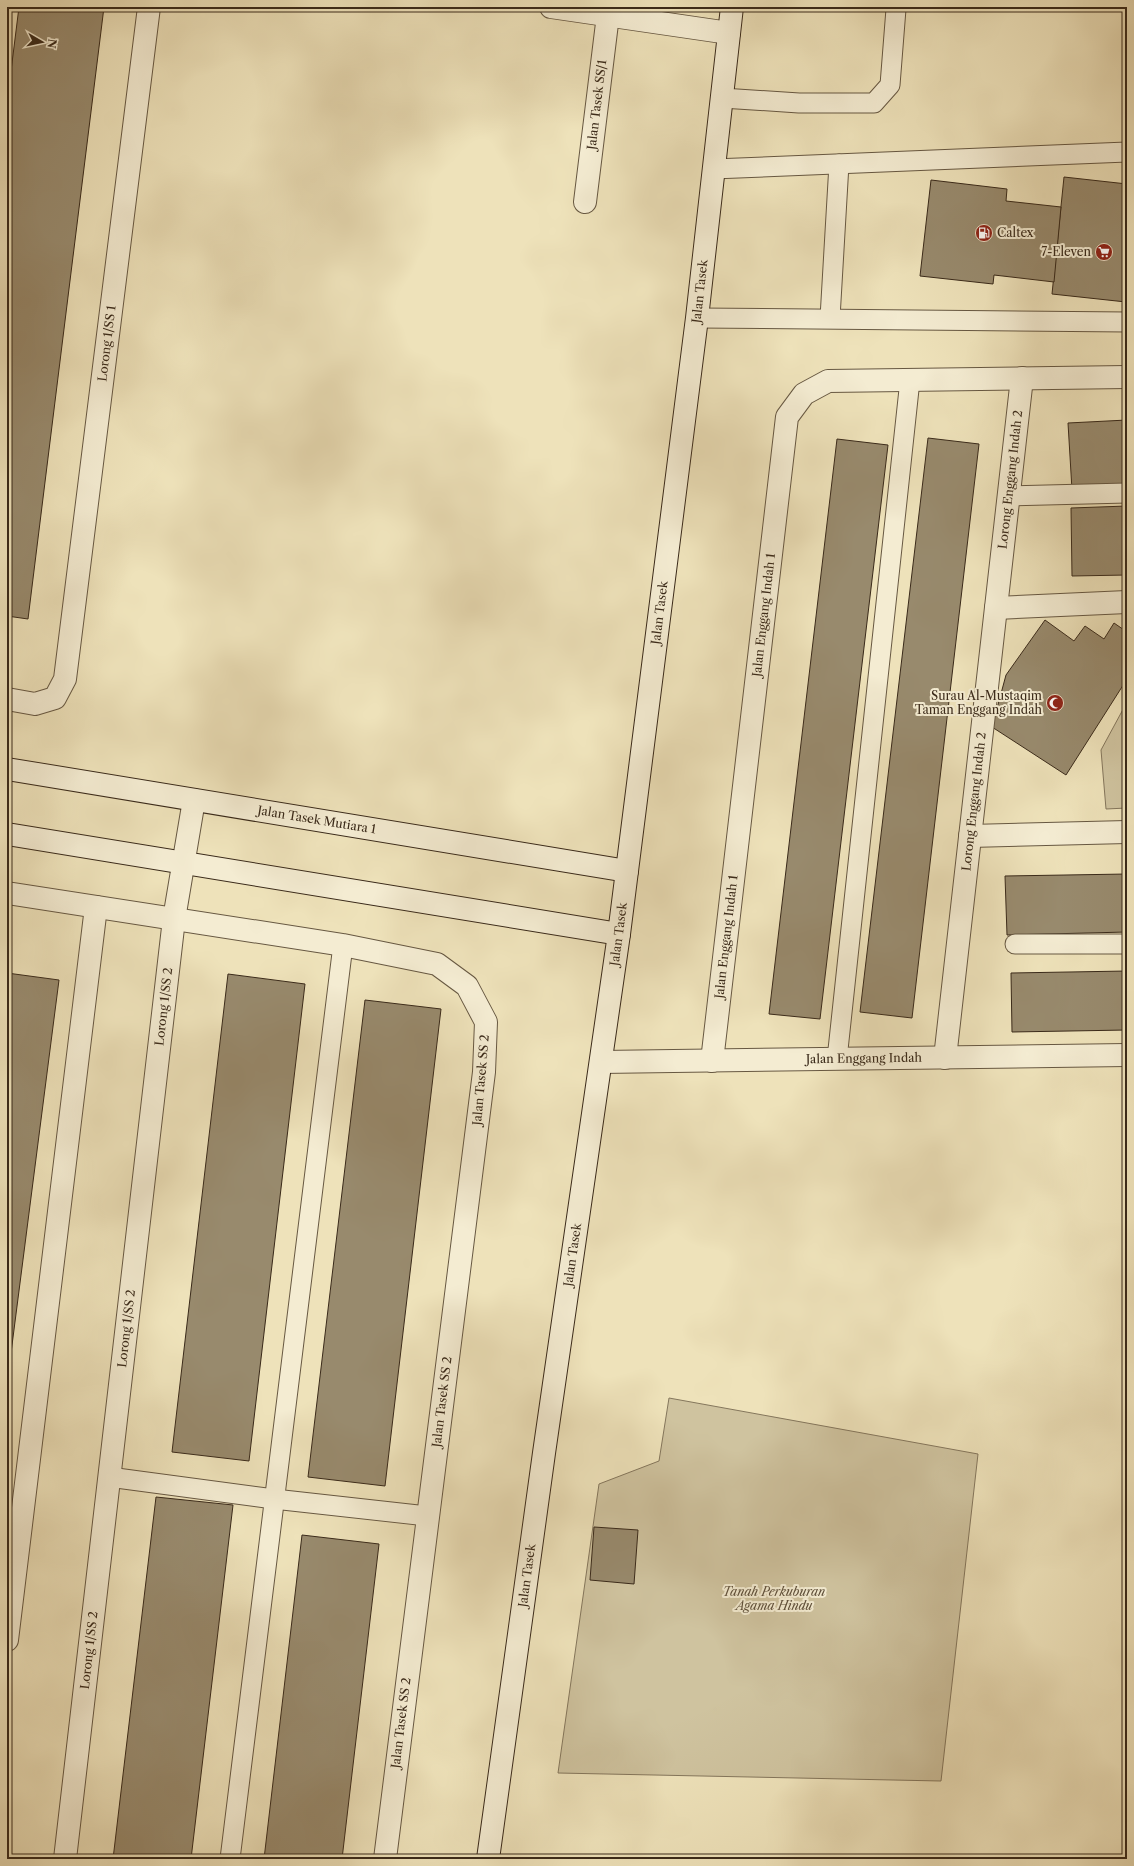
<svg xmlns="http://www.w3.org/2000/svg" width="1134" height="1866" font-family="'Libre Caslon Text',serif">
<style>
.green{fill:#cfc39f;stroke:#84765c}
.building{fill:#988a6d;stroke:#3a2a1a}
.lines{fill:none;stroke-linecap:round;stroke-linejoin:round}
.lane-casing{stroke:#675842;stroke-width:21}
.street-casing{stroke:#675842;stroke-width:24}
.secondary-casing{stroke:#3a2a1a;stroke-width:24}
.lane{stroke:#f4ecd2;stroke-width:19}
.street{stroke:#f4ecd2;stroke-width:22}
.secondary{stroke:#f4ecd2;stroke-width:22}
.labels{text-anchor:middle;stroke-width:4;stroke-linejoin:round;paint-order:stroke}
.street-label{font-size:12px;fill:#3a2a1a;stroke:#f4ecd2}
.poi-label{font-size:12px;fill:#3a2a1a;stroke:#f4ecd2;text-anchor:end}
.park-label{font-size:12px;font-style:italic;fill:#5f503b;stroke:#f4ecd2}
</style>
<rect width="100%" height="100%" fill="#eee2ba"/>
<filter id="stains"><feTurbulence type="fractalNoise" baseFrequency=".005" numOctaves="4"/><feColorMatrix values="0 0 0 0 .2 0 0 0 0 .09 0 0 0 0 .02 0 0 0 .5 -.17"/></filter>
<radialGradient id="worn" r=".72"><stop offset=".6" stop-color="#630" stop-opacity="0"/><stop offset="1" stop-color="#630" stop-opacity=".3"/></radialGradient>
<g class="green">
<path d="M 1127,702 L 1127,808 L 1106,809 L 1101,750 Z"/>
<path d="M 669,1398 L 978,1454 L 941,1781 L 558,1773 L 599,1484 L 659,1461 Z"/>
</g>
<g class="building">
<path d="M 19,7 L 104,7 L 28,619 L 7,616 L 7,103 Z"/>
<path d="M 1064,177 L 1127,184 L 1126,302 L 1052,294 Z"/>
<path d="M 931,180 L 1007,189 L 1006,201 L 1061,207 L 1054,282 L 994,275 L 993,284 L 920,276 Z"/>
<path d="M 1127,420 L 1127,487 L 1072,490 L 1068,423 Z"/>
<path d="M 928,438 L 979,444 L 912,1018 L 860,1012 Z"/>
<path d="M 837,439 L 888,445 L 820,1019 L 769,1014 Z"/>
<path d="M 1127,506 L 1127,575 L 1072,576 L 1071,508 Z"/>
<path d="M 1045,620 L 1074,641 L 1085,626 L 1104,639 L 1114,623 L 1127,632 L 1127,679 L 1066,775 L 992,727 L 1006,675 Z"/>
<path d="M 1127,874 L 1127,932 L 1007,935 L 1005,876 Z"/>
<path d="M 1127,971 L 1127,1030 L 1012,1032 L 1011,973 Z"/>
<path d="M 7,973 L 59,980 L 7,1384 Z"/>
<path d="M 228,974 L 305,984 L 249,1461 L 172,1452 Z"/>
<path d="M 365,1000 L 441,1009 L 385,1486 L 308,1477 Z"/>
<path d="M 156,1497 L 233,1505 L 191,1859 L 113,1859 Z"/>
<path d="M 594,1527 L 638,1530 L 634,1584 L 590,1580 Z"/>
<path d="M 302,1535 L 379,1544 L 342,1859 L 264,1859 Z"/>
</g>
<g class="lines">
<g class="lane-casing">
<g id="lane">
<path d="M 722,98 L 799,103 L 874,103 L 890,85 L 896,9 L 894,7"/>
<path d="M 713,169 L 1127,152"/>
<path d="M 697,318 L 1127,322"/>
<path d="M 830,318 L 839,164"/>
<path d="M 1009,496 L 1127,493"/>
<path d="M 1015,944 L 1127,944"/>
<path d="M 837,1059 L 910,380"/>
<path d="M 109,1477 L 274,1499 L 427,1516"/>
<path d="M 230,1859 L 343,945"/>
</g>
</g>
<g class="street-casing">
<g id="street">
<path d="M 551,7 L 729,33"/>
<path id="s1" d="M 585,202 L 609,7"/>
<path d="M 996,608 L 1127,602"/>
<path id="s2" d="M 7,699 L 35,704 L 55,698 L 65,679 L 149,7"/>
<path d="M 970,836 L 1127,832"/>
<path d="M 7,893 L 343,945 L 437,964 L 467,986 L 486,1022 L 484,1072 L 385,1859"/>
<path id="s3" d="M 945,1058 L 1022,378"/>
<path id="s4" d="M 712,1061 L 787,417 L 804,394 L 828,381 L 1127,377"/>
<path id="s5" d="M 601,1062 L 1127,1055"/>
<path d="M 7,1640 L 96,907"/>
<path id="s6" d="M 65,1859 L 174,919 L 194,800"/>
</g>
</g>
<g class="secondary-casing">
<g id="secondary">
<path id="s7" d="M 7,769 L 627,871"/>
<path d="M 7,834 L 619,934"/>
<path id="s8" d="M 488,1859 L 544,1453 L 619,934 L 697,318 L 732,7"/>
</g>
</g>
<use href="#lane" class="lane"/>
<use href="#street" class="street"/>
<use href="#secondary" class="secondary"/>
</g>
<defs>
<g id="fuel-disc" transform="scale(0.9)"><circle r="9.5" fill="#8f2418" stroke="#f4ecd2"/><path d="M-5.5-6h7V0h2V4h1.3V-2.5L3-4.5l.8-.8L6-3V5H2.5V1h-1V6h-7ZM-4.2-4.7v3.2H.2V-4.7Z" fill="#fff"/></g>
<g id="supermarket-disc" transform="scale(0.9)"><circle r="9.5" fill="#8f2418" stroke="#f4ecd2"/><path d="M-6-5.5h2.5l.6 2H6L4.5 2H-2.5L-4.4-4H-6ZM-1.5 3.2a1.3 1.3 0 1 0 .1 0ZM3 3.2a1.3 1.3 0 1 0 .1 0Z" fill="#fff"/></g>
<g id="mosque-disc" transform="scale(0.9)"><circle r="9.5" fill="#8f2418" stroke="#f4ecd2"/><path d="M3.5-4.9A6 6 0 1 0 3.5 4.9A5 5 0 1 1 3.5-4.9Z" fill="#fff"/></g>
</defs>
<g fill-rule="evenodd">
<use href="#fuel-disc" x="984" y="233"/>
<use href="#supermarket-disc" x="1104" y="252"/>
<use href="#mosque-disc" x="1055" y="703"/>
</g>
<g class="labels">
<g class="street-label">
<text dy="4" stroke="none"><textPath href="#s1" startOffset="98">Jalan Tasek SS/1</textPath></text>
<text dy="4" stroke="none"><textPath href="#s8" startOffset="1582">Jalan Tasek</textPath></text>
<text dy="4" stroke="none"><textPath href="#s2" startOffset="409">Lorong 1/SS 1</textPath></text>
<text dy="4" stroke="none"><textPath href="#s3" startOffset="582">Lorong Enggang Indah 2</textPath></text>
<text dy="4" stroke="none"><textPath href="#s8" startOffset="1258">Jalan Tasek</textPath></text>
<text dy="4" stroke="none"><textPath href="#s4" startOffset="449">Jalan Enggang Indah 1</textPath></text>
<text dy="4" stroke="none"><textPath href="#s3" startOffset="258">Lorong Enggang Indah 2</textPath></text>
<text dy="4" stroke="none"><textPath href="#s7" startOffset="314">Jalan Tasek Mutiara 1</textPath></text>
<text dy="4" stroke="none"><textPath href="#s8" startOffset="934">Jalan Tasek</textPath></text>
<text dy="4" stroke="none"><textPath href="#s4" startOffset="125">Jalan Enggang Indah 1</textPath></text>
<text dy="4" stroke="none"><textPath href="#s6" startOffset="858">Lorong 1/SS 2</textPath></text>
<text dy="4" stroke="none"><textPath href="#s5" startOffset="263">Jalan Enggang Indah</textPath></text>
<text transform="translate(481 1080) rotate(-85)" y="4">Jalan Tasek SS 2</text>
<text dy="4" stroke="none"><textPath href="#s8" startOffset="610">Jalan Tasek</textPath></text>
<text dy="4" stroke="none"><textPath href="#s6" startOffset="534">Lorong 1/SS 2</textPath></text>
<text transform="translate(442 1402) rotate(-83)" y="4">Jalan Tasek SS 2</text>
<text dy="4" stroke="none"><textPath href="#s8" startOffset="286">Jalan Tasek</textPath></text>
<text dy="4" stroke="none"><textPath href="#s6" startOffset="210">Lorong 1/SS 2</textPath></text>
<text transform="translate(401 1723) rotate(-83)" y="4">Jalan Tasek SS 2</text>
</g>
<g class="poi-label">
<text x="997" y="237" text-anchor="start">Caltex</text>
<text x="1091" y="256">7-Eleven</text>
<text x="1042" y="700">Surau Al-Mustaqim<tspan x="1042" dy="14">Taman Enggang Indah</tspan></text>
</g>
<g class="park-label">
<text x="774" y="1596">Tanah Perkuburan<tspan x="774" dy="14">Agama Hindu</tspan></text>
</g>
</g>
<rect width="1134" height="1866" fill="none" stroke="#eee2ba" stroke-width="24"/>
<rect x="8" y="8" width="1118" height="1850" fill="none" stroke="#3a2a1a" stroke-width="2"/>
<rect x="12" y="12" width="1110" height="1842" fill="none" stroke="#3a2a1a"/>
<g transform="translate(42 42) rotate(99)" stroke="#f4ecd2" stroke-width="3" paint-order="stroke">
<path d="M0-3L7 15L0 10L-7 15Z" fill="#3a2a1a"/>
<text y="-6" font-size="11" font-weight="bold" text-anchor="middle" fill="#3a2a1a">N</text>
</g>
<rect width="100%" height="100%" filter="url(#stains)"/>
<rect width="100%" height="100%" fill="url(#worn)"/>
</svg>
